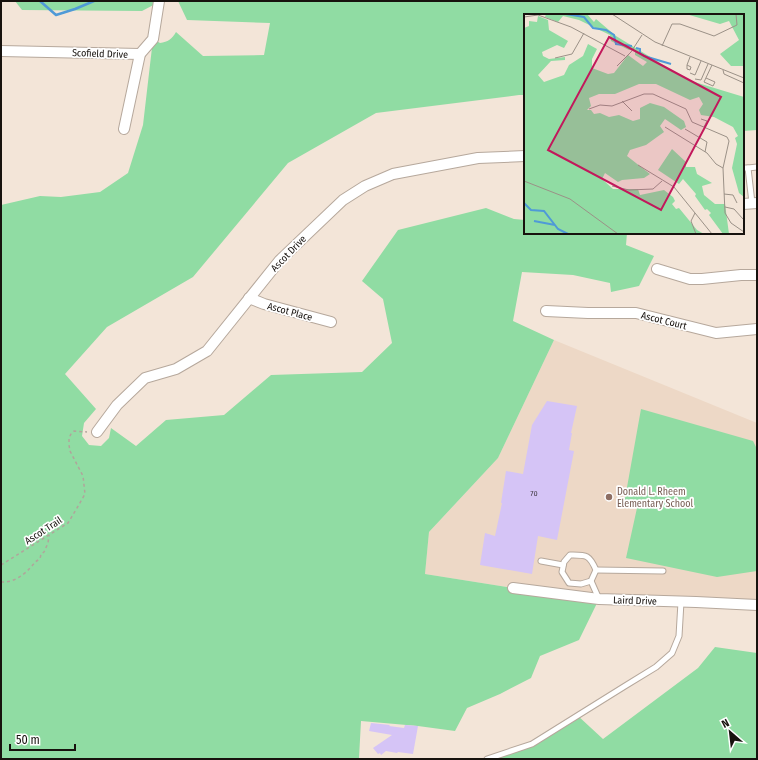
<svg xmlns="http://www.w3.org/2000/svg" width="758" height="760" font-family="'Fira Sans Condensed',sans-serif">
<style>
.built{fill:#edd8c6}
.green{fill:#90dca3}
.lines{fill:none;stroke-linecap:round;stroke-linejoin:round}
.stream{stroke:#4f9ad7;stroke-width:2.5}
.building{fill:#d5c4f6}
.service-casing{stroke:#b6a89c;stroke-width:7}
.minor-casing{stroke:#b6a89c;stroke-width:12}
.path{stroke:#b0a59b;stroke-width:1.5;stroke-dasharray:3 3;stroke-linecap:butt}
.service{stroke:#fff;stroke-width:5}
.minor{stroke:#fff;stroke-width:10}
.education-dot{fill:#8d6e63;stroke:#fff;stroke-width:1.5}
.labels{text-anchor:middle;stroke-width:3.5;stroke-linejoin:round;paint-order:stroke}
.number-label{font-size:8px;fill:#463e48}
.street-label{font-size:10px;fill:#17120e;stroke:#fff}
.education-label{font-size:10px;fill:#785e54;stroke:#fff;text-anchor:start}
.inset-river{fill:none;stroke:#4f9ad7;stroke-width:2}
.inset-road{fill:none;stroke:#9b9187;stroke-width:1}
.view{fill:#c2185b;fill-opacity:0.15;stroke:#c2185b;stroke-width:2}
.inset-edge{fill:none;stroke:#17120e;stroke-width:2}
</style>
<rect width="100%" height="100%" fill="#f3e5d8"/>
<path class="built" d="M 554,340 L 757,423 L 757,605 L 513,588 L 425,574 L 429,532 L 498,458 Z"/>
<g class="green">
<path d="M 15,1 L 161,1 L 142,11 L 22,10 Z"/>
<path d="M 178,1 L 528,1 L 538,2 L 542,1 L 757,1 L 757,130 L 743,131 L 743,15 L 525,15 L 525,95 L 519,95 L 376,113 L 288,163 L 193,277 L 107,327 L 65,374 L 96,409 L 84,423 L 82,436 L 89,445 L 101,446 L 109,438 L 111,428 L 136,446 L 166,420 L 224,415 L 271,375 L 362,372 L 392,343 L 383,299 L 362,281 L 398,230 L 486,208 L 514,219 L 525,220 L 525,233 L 627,233 L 626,245 L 654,256 L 639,286 L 611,292 L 610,283 L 573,275 L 522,272 L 513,321 L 554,340 L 498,458 L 429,532 L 425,574 L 513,588 L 599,599 L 579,640 L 540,656 L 531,678 L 500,694 L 467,708 L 455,731 L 418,726 L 361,721 L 359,758 L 360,759 L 1,759 L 1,205 L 40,196 L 61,197 L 100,192 L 128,173 L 143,125 L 153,39 L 160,43 C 168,42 172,39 176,32 L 203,56 L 264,55 L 270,23 L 187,20 Z"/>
<path d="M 641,409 L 753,441 L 757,449 L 757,571 L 717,577 L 626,558 L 637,508 L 624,504 Z"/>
<path d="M 715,647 L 757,653 L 757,759 L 487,759 L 532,744 L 577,715 L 603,739 L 698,668 Z"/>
</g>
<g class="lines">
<path class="stream" d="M 40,1 L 56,15 L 75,9 L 94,1"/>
</g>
<g class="building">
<path d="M 547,401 L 577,406 L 571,433 L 572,433 L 569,450 L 574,451 L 557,540 L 538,536 L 532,574 L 480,565 L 485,533 L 495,536 L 502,503 L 501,503 L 506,471 L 523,474 L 532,425 Z"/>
<path d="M 371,723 L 390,725 L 389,726 L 404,728 L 405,725 L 418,726 L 413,754 L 398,752 L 397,753 L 386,751 L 381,755 L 380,753 L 378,754 L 373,748 L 392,735 L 369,731 Z"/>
</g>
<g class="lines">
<g class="service-casing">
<g id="service">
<path d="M 743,168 L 748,168 L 752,203"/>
<path d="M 748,168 L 757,167"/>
<path d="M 570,555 C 586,555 589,554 596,570 L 591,581 L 581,584 L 569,583 L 562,572 L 564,562 Z"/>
<path d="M 541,561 L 563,565"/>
<path d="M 596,570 L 663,571"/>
<path d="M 591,581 L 599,599"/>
<path d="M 487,759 L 532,744 L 625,686 L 656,667 L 672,653 L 679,636 L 681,602"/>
</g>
</g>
<g class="minor-casing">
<g id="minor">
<path d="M 1,51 L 140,54"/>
<path d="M 124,129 L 140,54 L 153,39 L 159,1"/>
<path d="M 743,204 L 757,203"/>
<path d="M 657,269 L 690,279 L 702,279 L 741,275 L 757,275"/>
<path d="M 249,298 L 264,304 L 331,322"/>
<path d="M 546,311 L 588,313 L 636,313 L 716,333 L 757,329"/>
<path d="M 97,432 L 117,405 L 145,378 L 176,369 L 207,351 L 280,260 L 343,200 L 365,186 L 393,174 L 478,158 L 525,156"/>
<path d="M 513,588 L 599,599 L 696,602 L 757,605"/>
</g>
</g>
<g class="path">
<path d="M 1,565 L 68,523 L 77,508 L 85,494 L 83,476 L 70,451 L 69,445 L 69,438 L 71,434 L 74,431 L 87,432"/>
<path d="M 1,582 C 12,583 23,576 30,568 C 34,564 34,562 40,559 L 41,554 L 44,552 L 48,543 L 49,535"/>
</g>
<use href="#service" class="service"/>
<use href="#minor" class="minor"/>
</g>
<circle class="education-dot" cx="609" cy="497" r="4"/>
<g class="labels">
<g class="number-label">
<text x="534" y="496">70</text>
</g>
<g class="street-label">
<text transform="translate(100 53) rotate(2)" y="4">Scofield Drive</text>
<text transform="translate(288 253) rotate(-46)" y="4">Ascot Drive</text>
<text transform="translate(290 311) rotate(15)" y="4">Ascot Place</text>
<text transform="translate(664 320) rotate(14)" y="4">Ascot Court</text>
<text transform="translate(43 530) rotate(-33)" y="4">Ascot Trail</text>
<text transform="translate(635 600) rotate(2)" y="4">Laird Drive</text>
</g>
<g class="education-label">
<text x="617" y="495">Donald L. Rheem<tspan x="617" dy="12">Elementary School</tspan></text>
</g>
</g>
<g transform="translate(524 14)">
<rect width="220" height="220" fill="#f3e5d8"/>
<path d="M 22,0 L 63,0 L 70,8 L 72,5 L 92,22 L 164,66 L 220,83 L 220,183 L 215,179 L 208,154 L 213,130 L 211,124 L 214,122 L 209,113 L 190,103 L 177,101 L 175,96 L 179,90 L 175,83 L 166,86 L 132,70 L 115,70 L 91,80 L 75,80 L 65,84 L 67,92 L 63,96 L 67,96 L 70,100 L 76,99 L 85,103 L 95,101 L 109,107 L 116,105 L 116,94 L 126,89 L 140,93 L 160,107 L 162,113 L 157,116 L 141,105 L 136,112 L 140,118 L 122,131 L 106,136 L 103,142 L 126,160 L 120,164 L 98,166 L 94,168 L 81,159 L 78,165 L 89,175 L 114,175 L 116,181 L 140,176 L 149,183 L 151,187 L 148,190 L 152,195 L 155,194 L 173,216 L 180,220 L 0,220 L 0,14 L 5,12 L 5,7 L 13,8 L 14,2 L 24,6 L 25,16 L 44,27 L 40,34 L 33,31 L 18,38 L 19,42 L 25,45 L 41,43 L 41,46 L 27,47 L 14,61 L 20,68 L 40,61 L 45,51 L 59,42 L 64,30 L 73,35 L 68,45 L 68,54 L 84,60 L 90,59 L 104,41 L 119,52 L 123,48 L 111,41 L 111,36 L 105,36 L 87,27 L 86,21 L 55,6 L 39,2 L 34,8 L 21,3 ZM 162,0 L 220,0 L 220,52 L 207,52 L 196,40 L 215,26 L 205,7 L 196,10 ZM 148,135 L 162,148 L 162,153 L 171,153 L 173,160 L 188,169 L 178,172 L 180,181 L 191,190 L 201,190 L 205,220 L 199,220 L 185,201 L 187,199 L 183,195 L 181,196 L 171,182 L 172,180 L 159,165 L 155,170 L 134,156 Z" fill="#90dca3"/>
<path class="inset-river" d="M 42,0 L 60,3 L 69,14 L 82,16 L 90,21 L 92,30 L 108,32M 112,34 L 116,35 L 116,39 L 120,42 L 147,50M 0,189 L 7,196 L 20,197 L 34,215 L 44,220M 10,207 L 31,211"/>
<path class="inset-road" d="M 88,0 L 131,28 L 220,64M 0,3 L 14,1 L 47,13 L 101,42M 138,32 L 148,10 L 156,10 L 190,22 L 213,11 L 212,0M 31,44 L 48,40 L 60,19M 163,51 L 167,53 L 166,56 L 163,55 L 163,51 L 166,43M 93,52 L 107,38 L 118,21M 199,56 L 200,60 L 220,69M 166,59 L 171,61 L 177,47M 182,64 L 191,68 L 189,72 L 180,68 L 188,51M 171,65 L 177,66 L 184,50M 98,87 L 108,97M 65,95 L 76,91 L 88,92 L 120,80 L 129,80 L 162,95 L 168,108 L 203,123 L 205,127 L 199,154 L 201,199 L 207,209 L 220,218M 177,105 L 183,107 L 180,113M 141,113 L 183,139 L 192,150 L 199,154M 161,115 L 183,128 L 181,138M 114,151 L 150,173 L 188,220M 0,167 L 46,185 L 94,220M 88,172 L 105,176 L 129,175 L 138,167M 200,180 L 209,181 L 213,189M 201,193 L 210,195 L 219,205M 171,199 L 167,207 L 172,220"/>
<path class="view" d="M 85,23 L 197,83 L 137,196 L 24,136 Z"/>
<rect width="220" height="220" class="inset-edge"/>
</g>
<rect width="758" height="760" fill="none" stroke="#17120e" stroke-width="4"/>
<g transform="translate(730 732) rotate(332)" stroke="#ffffff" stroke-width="3" paint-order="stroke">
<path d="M0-3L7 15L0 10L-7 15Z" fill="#17120e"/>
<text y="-6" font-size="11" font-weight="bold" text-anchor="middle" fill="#17120e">N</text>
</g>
<path d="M10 744v6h65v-6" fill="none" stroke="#17120e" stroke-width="2"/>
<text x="16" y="744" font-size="12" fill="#17120e" stroke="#ffffff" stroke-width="3" paint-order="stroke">50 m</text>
</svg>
